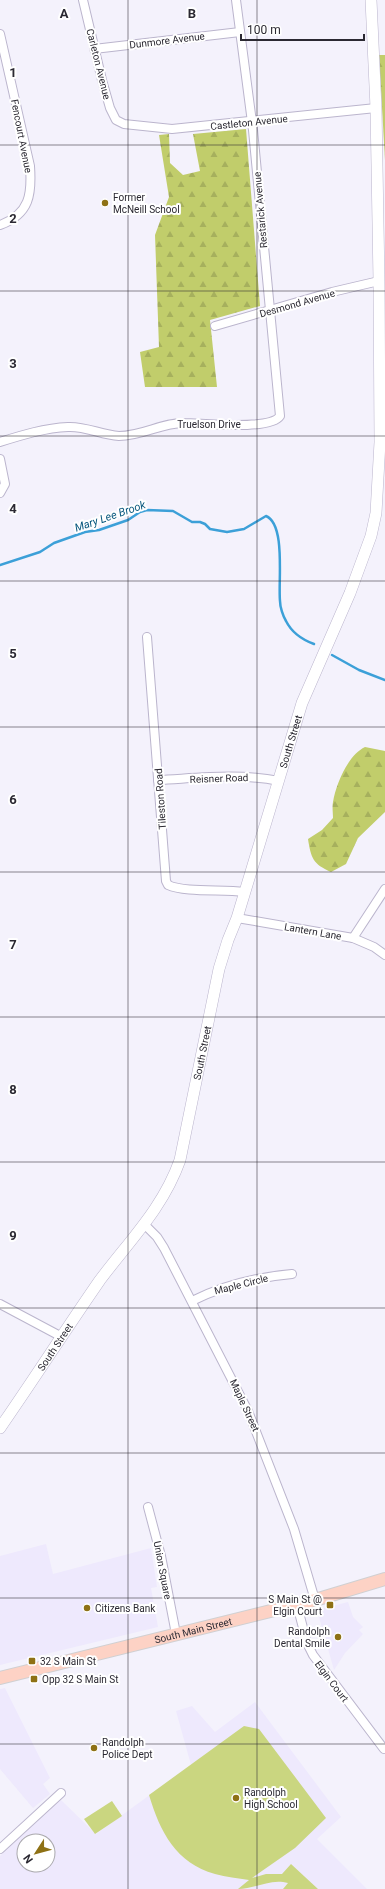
<svg xmlns="http://www.w3.org/2000/svg" width="385" height="1889" font-family="Roboto,sans-serif">
<style>
.built{fill:#eee9fd;fill-rule:evenodd}
.green{fill:#cad680}
.forest{fill:url(#forest-firs)}
.lines{fill:none;stroke-linecap:round;stroke-linejoin:round}
.stream{stroke:#3ca0d8;stroke-width:2.5}
.minor-casing{stroke:#bbb5cd;stroke-width:10}
.secondary-casing{stroke:#bbb5cd;stroke-width:12}
.primary-casing{stroke:#d0d0d2;stroke-width:14}
.minor{stroke:#fff;stroke-width:8}
.secondary{stroke:#fff;stroke-width:11}
.primary{stroke:#fdd2c5;stroke-width:12}
.grid{fill:none;stroke:#2b2932;stroke-width:1;stroke-opacity:0.55}
.poi-dot{fill:#8e7115;stroke:#fff;stroke-width:1.5}
.labels{text-anchor:middle;stroke-width:4;stroke-linejoin:round;paint-order:stroke}
.street-label{font-size:10px;fill:#2b2932;stroke:#fff}
.poi-label{font-size:10px;fill:#2b2932;stroke:#fff;text-anchor:start}
.water-label{font-size:11px;font-style:italic;fill:#08577d;stroke:#fff}
.grid-label{font-size:13px;text-anchor:middle;font-weight:bold;fill:#2b2932;stroke:#fff;stroke-width:4;stroke-linejoin:round;paint-order:stroke}
</style>
<defs>
<pattern id="forest-firs" width="22" height="20" patternUnits="userSpaceOnUse"><rect width="22" height="20" fill="#c1cd6b"/><path d="M5 1l3.5 6h-7zM16 11l3.5 6h-7z" fill="#a6b05d"/></pattern>
</defs>
<rect width="100%" height="100%" fill="#f4f2fc"/>
<g class="built">
<path d="M 46,1544 L 53,1574 L 151,1548 L 157,1587 L 151,1588 L 158,1627 L 0,1665 L 0,1556 Z"/>
<path d="M 348,1602 L 353,1617 L 363,1627 L 359,1630 L 363,1634 L 345,1653 L 334,1670 L 317,1610 Z"/>
<path d="M 5,1688 L 50,1778 L 43,1784 L 50,1794 L 33,1808 L 0,1769 L 0,1689 Z"/>
<path d="M 255,1702 L 341,1817 L 317,1839 L 367,1889 L 0,1889 L 0,1856 L 61,1800 L 96,1834 L 191,1765 L 176,1711 L 192,1706 L 215,1732 ZM 24,1841 L 48,1841 L 48,1865 L 24,1865 Z"/>
</g>
<g class="green">
<path d="M 244,1726 L 259,1729 L 326,1818 L 295,1848 L 252,1878 L 266,1874 L 282,1874 L 291,1864 L 318,1889 L 283,1889 L 288,1883 C 270,1878 256,1889 238,1889 L 249,1880 C 238,1878 226,1877 215,1874 C 176,1863 160,1832 149,1795 Z"/>
<path d="M 112,1801 L 122,1816 L 95,1834 L 84,1819 Z"/>
</g>
<g class="forest">
<path d="M 379,55 L 385,55 L 385,160 Z"/>
<path d="M 246,129 L 260,306 L 210,320 L 217,387 L 145,387 L 140,352 L 159,347 L 155,235 L 169,197 L 159,135 L 169,134 L 170,163 L 183,175 L 200,171 L 193,134 Z"/>
<path d="M 365,747 L 385,751 L 385,812 L 358,838 L 346,864 L 331,872 C 313,864 311,858 308,839 L 322,830 L 333,818 C 333,813 332,807 333,802 C 336,784 348,755 365,747 Z"/>
</g>
<g class="lines">
<g class="stream">
<path d="M 0,565 L 40,552 L 54,543 L 85,532 L 99,530 L 128,520 L 140,512 L 147,510 L 173,511 L 192,522 L 200,522 L 205,524 L 210,529 L 227,532 L 244,529 L 266,516 C 286,524 278,582 280,601 C 280,607 283,616 286,621 C 292,633 303,640 314,644"/>
<path d="M 332,655 L 359,670 L 385,680"/>
</g>
<g class="minor-casing">
<g id="minor">
<path d="M 83,0 L 102,80 L 110,108 L 116,120 L 124,124 L 172,129 L 376,108"/>
<path d="M 0,34 L 30,166 C 32,194 30,214 0,225"/>
<path d="M 94,49 L 240,32"/>
<path d="M 215,326 L 332,292 L 379,281"/>
<path d="M 0,442 C 22,435 45,428 68,427 C 86,426 101,435 119,436 C 143,436 163,422 185,423 C 202,423 270,431 280,416 L 253,130 L 236,0"/>
<path d="M 0,459 L 5,484 L 0,493"/>
<path d="M 147,637 L 166,881 L 168,885 C 186,893 222,889 244,892"/>
<path d="M 158,780 C 199,778 239,773 279,781"/>
<path d="M 237,918 L 353,938 L 374,947 L 385,955"/>
<path d="M 353,938 L 385,889"/>
<path d="M 144,1224 L 157,1237 L 164,1248 L 248,1411 L 294,1529 L 315,1600"/>
<path d="M 192,1301 C 224,1285 257,1277 292,1274"/>
<path d="M 0,1304 L 62,1337"/>
<path d="M 148,1507 L 161,1556 L 176,1634"/>
<path d="M 297,1605 L 307,1643 L 313,1655 L 384,1749"/>
<path d="M 0,1849 L 61,1793"/>
</g>
</g>
<g class="secondary-casing">
<g id="secondary">
<path id="s1" d="M 0,1428 C 34,1379 66,1329 100,1280 C 130,1240 163,1208 180,1160 L 219,969 L 228,940 L 237,918 L 302,703 L 350,593 L 371,536 L 376,513 L 380,442 L 379,281 L 376,108 L 371,0"/>
</g>
</g>
<g class="primary-casing">
<g id="primary">
<path id="s2" d="M 0,1678 L 315,1600 L 385,1579"/>
</g>
</g>
<use href="#minor" class="minor"/>
<use href="#secondary" class="secondary"/>
<use href="#primary" class="primary"/>
</g>
<path class="grid" d="M 128,0 L 128,1889M 257,0 L 257,1889M 0,145 L 385,145M 0,291 L 385,291M 0,436 L 385,436M 0,581 L 385,581M 0,727 L 385,727M 0,872 L 385,872M 0,1017 L 385,1017M 0,1162 L 385,1162M 0,1308 L 385,1308M 0,1453 L 385,1453M 0,1598 L 385,1598M 0,1744 L 385,1744"/>
<g class="poi-dot">
<circle cx="105" cy="203" r="4"/>
<rect x="326" y="1601" width="8" height="8" rx="2"/>
<circle cx="87" cy="1608" r="4"/>
<circle cx="338" cy="1637" r="4"/>
<rect x="28" y="1657" width="8" height="8" rx="2"/>
<rect x="30" y="1675" width="8" height="8" rx="2"/>
<circle cx="94" cy="1748" r="4"/>
<circle cx="236" cy="1798" r="4"/>
</g>
<g class="labels">
<g class="street-label">
<text transform="translate(167 40) rotate(-7)" y="4">Dunmore Avenue</text>
<text transform="translate(99 64) rotate(76)" y="4">Carleton Avenue</text>
<text transform="translate(249 122) rotate(-6)" y="4">Castleton Avenue</text>
<text transform="translate(22 136) rotate(79)" y="4">Fencourt Avenue</text>
<text transform="translate(260 210) rotate(-95)" y="4">Restarick Avenue</text>
<text transform="translate(297 303) rotate(-16)" y="4">Desmond Avenue</text>
<text x="209" y="428">Truelson Drive</text>
<text dy="4" stroke="none"><textPath href="#s1" startOffset="757">South Street</textPath></text>
<text transform="translate(219 778) rotate(-2)" y="4">Reisner Road</text>
<text transform="translate(160 799) rotate(-94)" y="4">Tileston Road</text>
<text transform="translate(313 931) rotate(10)" y="4">Lantern Lane</text>
<text dy="4" stroke="none"><textPath href="#s1" startOffset="433">South Street</textPath></text>
<text transform="translate(241 1284) rotate(-14)" y="4">Maple Circle</text>
<text dy="4" stroke="none"><textPath href="#s1" startOffset="98">South Street</textPath></text>
<text transform="translate(245 1405) rotate(65)" y="4">Maple Street</text>
<text transform="translate(163 1570) rotate(79)" y="4">Union Square</text>
<text dy="4" stroke="none"><textPath href="#s2" startOffset="199">South Main Street</textPath></text>
<text transform="translate(332 1681) rotate(53)" y="4">Elgin Court</text>
</g>
<g class="poi-label">
<text x="113" y="201">Former<tspan x="113" dy="12">McNeill School</tspan></text>
<text x="322" y="1603" text-anchor="end">S Main St @<tspan x="322" dy="12">Elgin Court</tspan></text>
<text x="95" y="1612">Citizens Bank</text>
<text x="330" y="1635" text-anchor="end">Randolph<tspan x="330" dy="12">Dental Smile</tspan></text>
<text x="40" y="1665">32 S Main St</text>
<text x="42" y="1683">Opp 32 S Main St</text>
<text x="102" y="1746">Randolph<tspan x="102" dy="12">Police Dept</tspan></text>
<text x="244" y="1796">Randolph<tspan x="244" dy="12">High School</tspan></text>
</g>
<g class="water-label">
<text transform="translate(110 516) rotate(-19)" y="4">Mary Lee Brook</text>
</g>
</g>
<g class="grid-label">
<text x="64" y="18">A</text>
<text x="192" y="18">B</text>
<text x="13" y="77">1</text>
<text x="13" y="223">2</text>
<text x="13" y="368">3</text>
<text x="13" y="513">4</text>
<text x="13" y="658">5</text>
<text x="13" y="804">6</text>
<text x="13" y="949">7</text>
<text x="13" y="1094">8</text>
<text x="13" y="1240">9</text>
</g>
<g transform="translate(36 1853) rotate(234)"><circle r="19" fill="#ffffff" stroke="#aaa9ad"/>
<path d="M0-3L7 15L0 10L-7 15Z" fill="#8e7115"/>
<text y="-6" font-size="11" font-weight="bold" text-anchor="middle" fill="#2b2932">N</text>
</g>
<path d="M241 34v6h123v-6" fill="none" stroke="#2b2932" stroke-width="2"/>
<text x="247" y="34" font-size="12" fill="#2b2932" stroke="#ffffff" stroke-width="3" paint-order="stroke">100 m</text>
</svg>
